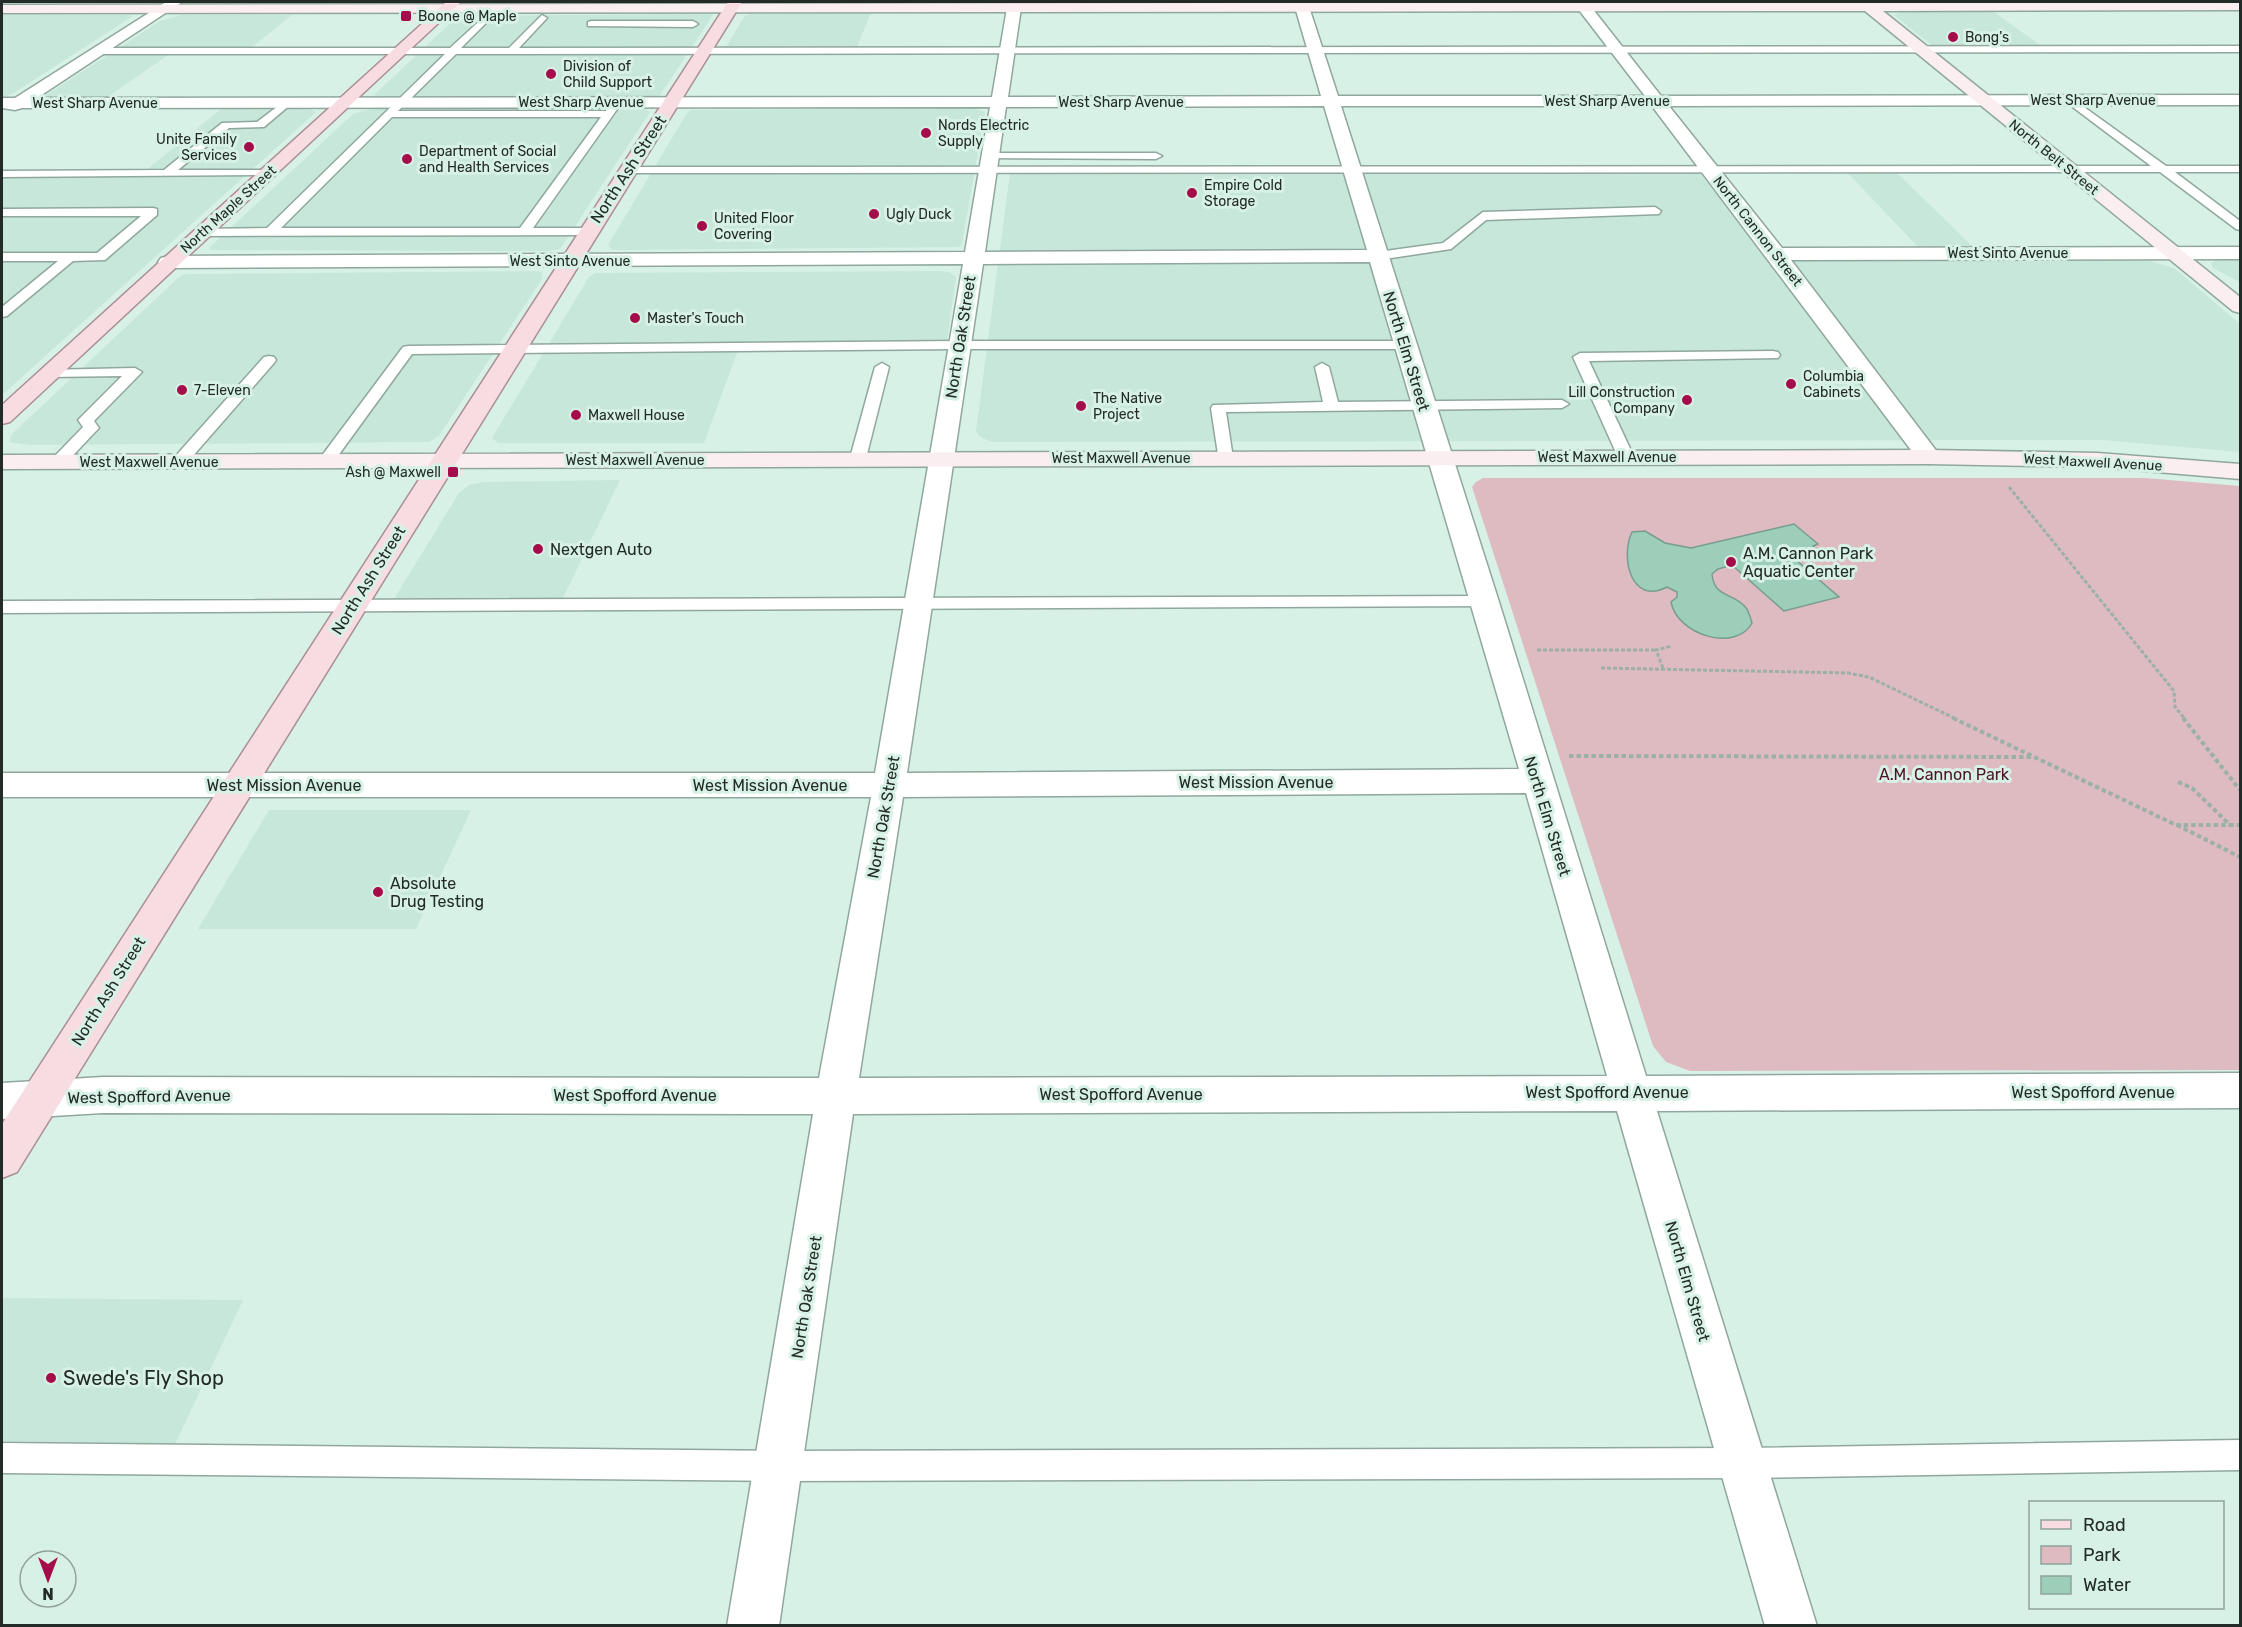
<svg xmlns="http://www.w3.org/2000/svg" width="2242" height="1627" font-family="Rubik,sans-serif">
<style>
.built{fill:#c6e7d9}
.green{fill:#debbc1}
.water{fill:#9cceba;stroke:#779d8e;stroke-width:1.5}
.lines{fill:none;stroke-linecap:round;stroke-linejoin:round}
.lane-casing{stroke:#90a79d;stroke-width:3}
.street-casing{stroke:#90a79d;stroke-width:3}
.secondary-casing{stroke:#90a79d;stroke-width:3}
.primary-casing{stroke:#a98f93;stroke-width:3}
.path-far1{stroke:#9cb0a7;stroke-width:3;stroke-dasharray:4 2;stroke-linecap:butt}
.path{stroke:#9cb0a7;stroke-width:4;stroke-dasharray:4.5 3;stroke-linecap:butt}
.lane{fill:#fff;fill-rule:evenodd}
.street{fill:#fff;fill-rule:evenodd}
.secondary{fill:#fbeef0;fill-rule:evenodd}
.primary{fill:#f7dce1;fill-rule:evenodd}
.poi-dot{fill:#a40d49;stroke:#d8f1e6;stroke-width:2}
.labels{text-anchor:middle;stroke-width:6;stroke-linejoin:round;paint-order:stroke}
.far-poi-label{font-size:14px;fill:#222b27;stroke:#d8f1e6;text-anchor:start}
.far-street-label{font-size:14px;fill:#222b27;stroke:#d8f1e6}
.street-label{font-size:16px;fill:#222b27;stroke:#d8f1e6}
.poi-label{font-size:16px;fill:#222b27;stroke:#d8f1e6;text-anchor:start}
.park-label{font-size:16px;fill:#4d1324;stroke:#d8f1e6}
.near-poi-label{font-size:20px;fill:#222b27;stroke:#d8f1e6;text-anchor:start}
</style>
<rect width="100%" height="100%" fill="#d8f1e6"/>
<g class="built">
<path d="M 474,2 L 723,2 L 714,3 Z"/>
<path d="M 1900,12 L 1994,12 L 2044,48 L 1935,48 L 1894,15 Z"/>
<path d="M 871,13 L 854,54 L 722,54 L 744,17 L 749,14 Z"/>
<path d="M 709,14 L 713,15 L 660,95 L 656,97 L 383,98 L 374,95 L 458,16 Z"/>
<path d="M 2,15 L 128,15 L 133,16 L 12,94 L 2,97 Z"/>
<path d="M 181,15 L 292,15 L 243,54 L 171,53 L 106,98 L 50,98 L 45,96 L 160,21 Z"/>
<path d="M 973,108 L 985,112 L 962,244 L 960,247 L 618,250 L 612,250 L 608,245 L 687,113 L 691,110 Z"/>
<path d="M 221,109 L 309,109 L 316,112 L 2,395 L 2,177 L 139,176 Z"/>
<path d="M 372,109 L 645,109 L 650,112 L 560,249 L 549,251 L 210,250 L 209,248 L 353,114 Z"/>
<path d="M 1699,172 L 1770,261 L 2149,261 L 2174,268 L 2240,324 L 2240,452 L 2103,440 L 991,442 L 979,436 L 976,431 L 1010,173 Z"/>
<path d="M 1847,172 L 1896,172 L 1973,247 L 1918,247 Z"/>
<path d="M 2216,260 L 2240,260 L 2240,282 L 2213,268 L 2211,263 Z"/>
<path d="M 538,271 L 542,273 L 542,279 L 439,436 L 429,442 L 31,445 L 9,442 L 12,434 L 178,278 L 185,274 Z"/>
<path d="M 939,271 L 949,272 L 956,277 L 946,348 L 738,350 L 704,443 L 498,443 L 492,438 L 589,277 L 595,273 Z"/>
<path d="M 620,480 L 563,598 L 394,599 L 459,493 L 469,485 L 484,482 Z"/>
<path d="M 269,810 L 471,810 L 416,929 L 198,929 Z"/>
<path d="M 2,1298 L 243,1300 L 175,1444 L 2,1441 Z"/>
</g>
<path class="green" d="M 1483,478 L 2145,478 L 2240,486 L 2240,1070 L 1690,1071 L 1666,1062 L 1653,1046 L 1472,487 L 1476,482 Z"/>
<path class="water" d="M 1794,524 L 1818,544 L 1813,546 L 1817,550 L 1797,555 L 1792,551 L 1787,552 L 1839,597 L 1784,611 L 1732,565 L 1718,569 L 1712,574 C 1714,599 1735,592 1747,609 C 1749,613 1751,619 1752,623 C 1736,653 1677,635 1671,602 L 1677,597 L 1677,592 L 1667,587 C 1631,606 1620,557 1632,532 L 1645,531 L 1665,543 L 1691,548 Z"/>
<g class="lines">
<g class="lane-casing">
<g id="lane">
<path d="M 486,15 L 491,18 L 461,48 L 509,48 L 542,15 L 547,18 L 519,48 L 2240,46 L 2240,52 L 456,54 L 398,111 L 606,111 L 609,106 L 617,106 L 618,108 L 533,228 L 588,228 L 594,232 L 592,235 L 201,236 L 197,235 L 195,232 L 197,229 L 267,228 L 445,54 L 98,54 L 93,51 L 98,48 L 450,48 ZM 392,117 L 601,117 L 520,228 L 281,228 Z"/>
<path d="M 591,21 L 693,21 L 698,24 L 693,27 L 588,26 L 588,22 Z"/>
<path d="M 2070,97 L 2166,166 L 2240,166 L 2240,172 L 2175,172 L 2240,221 L 2240,230 L 2236,229 L 2160,172 L 628,173 L 622,170 L 628,167 L 2151,166 L 2066,102 L 2065,100 Z"/>
<path d="M 286,100 L 290,101 L 290,105 L 264,127 L 229,128 L 178,170 L 268,170 L 274,173 L 272,175 L 2,177 L 2,171 L 164,170 L 222,123 L 257,122 Z"/>
<path d="M 989,153 L 1156,153 L 1162,156 L 1156,159 L 985,158 L 983,156 Z"/>
<path d="M 1655,207 L 1661,211 L 1659,214 L 1486,220 L 1451,249 L 1378,260 L 1372,256 L 1378,252 L 1443,243 L 1483,212 Z"/>
<path d="M 153,208 L 157,209 L 157,215 L 105,260 L 73,261 L 7,316 L 2,317 L 2,307 L 58,261 L 2,261 L 2,253 L 97,253 L 141,216 L 2,216 L 2,209 Z"/>
<path d="M 959,341 L 1405,341 L 1412,345 L 1405,349 L 959,349 L 412,354 L 332,464 L 326,466 L 318,461 L 403,347 L 408,346 Z"/>
<path d="M 1773,351 L 1778,352 L 1780,355 L 1778,358 L 1589,361 L 1634,457 L 1626,462 L 1618,457 L 1573,357 L 1580,353 Z"/>
<path d="M 269,356 L 274,357 L 276,360 L 274,363 L 185,465 L 173,465 L 171,462 L 173,459 L 264,357 Z"/>
<path d="M 882,363 L 889,367 L 866,458 L 858,463 L 852,461 L 850,458 L 875,367 Z"/>
<path d="M 1322,363 L 1329,367 L 1338,402 L 1562,400 L 1569,404 L 1562,408 L 1226,412 L 1233,458 L 1225,463 L 1219,461 L 1211,408 L 1213,405 L 1323,402 L 1315,367 Z"/>
<path d="M 135,368 L 142,372 L 94,421 L 99,428 L 96,431 L 64,465 L 52,465 L 50,462 L 52,459 L 83,427 L 78,420 L 122,376 L 49,377 L 44,376 L 42,373 L 44,370 Z"/>
<path d="M 1485,596 L 1491,598 L 1494,602 L 1491,606 L 2,613 L 2,601 Z"/>
<path d="M 2240,1440 L 2240,1470 L 1742,1478 L 779,1481 L 2,1473 L 2,1443 L 779,1451 L 1742,1448 Z"/>
</g>
</g>
<g class="street-casing">
<path id="street" d="M 166,2 L 182,2 L 37,98 L 992,97 L 1007,8 L 1014,4 L 1021,8 L 1008,97 L 1321,96 L 1295,7 L 1302,3 L 1309,7 L 1338,96 L 1645,96 L 1576,6 L 1583,2 L 1588,3 L 1661,96 L 2240,95 L 2240,105 L 1669,106 L 1782,248 L 2240,247 L 2240,259 L 1791,260 L 1941,457 L 1938,462 L 1929,464 L 1920,462 L 1652,106 L 1341,106 L 1499,602 L 1646,1076 L 2240,1073 L 2240,1108 L 1657,1111 L 1817,1626 L 1765,1626 L 1617,1111 L 853,1114 L 779,1626 L 727,1626 L 813,1114 L 103,1113 L 2,1119 L 2,1083 L 103,1077 L 819,1078 L 871,797 L 2,797 L 2,773 L 875,773 L 963,264 L 168,268 L 161,266 L 158,262 L 161,258 L 168,256 L 965,252 L 990,107 L 22,108 L 15,110 L 2,108 L 2,98 L 15,98 ZM 1324,106 L 1367,250 L 985,252 L 1006,107 ZM 1370,262 L 1519,769 L 907,773 L 983,264 ZM 1526,793 L 1607,1076 L 859,1078 L 903,797 Z"/>
</g>
<g class="secondary-casing">
<g id="secondary">
<path d="M 1868,2 L 2240,2 L 2240,10 L 1883,11 L 2240,297 L 2240,313 L 2233,311 L 1865,11 L 2,13 L 2,5 Z"/>
<path d="M 1929,450 L 2097,453 L 2240,464 L 2240,479 L 2097,467 L 1929,464 L 2,469 L 2,455 Z"/>
</g>
</g>
<g class="primary-casing">
<g id="primary">
<path d="M 446,2 L 461,2 L 10,422 L 2,424 L 2,405 Z"/>
<path d="M 728,2 L 742,2 L 17,1172 L 2,1178 L 2,1124 Z"/>
</g>
</g>
<g class="path-far1">
<path d="M 2009,487 L 2174,691 L 2175,707 L 2185,719"/>
<path d="M 1537,650 L 1656,650"/>
<path d="M 1601,668 L 1848,673 L 1869,677 L 1956,719"/>
<path d="M 1663,668 L 1656,650 L 1672,646"/>
</g>
<g class="path">
<path d="M 1953,718 L 2176,825 L 2230,825"/>
<path d="M 2183,718 L 2240,790"/>
<path d="M 1569,756 L 2033,757"/>
<path d="M 2178,782 L 2192,788 L 2230,825 L 2240,825"/>
<path d="M 2177,825 L 2240,857"/>
</g>
<use href="#lane" class="lane"/>
<use href="#street" class="street"/>
<use href="#secondary" class="secondary"/>
<use href="#primary" class="primary"/>
</g>
<g class="poi-dot">
<rect x="400" y="10" width="12" height="12" rx="3"/>
<circle cx="1953" cy="37" r="6"/>
<circle cx="551" cy="74" r="6"/>
<circle cx="926" cy="133" r="6"/>
<circle cx="249" cy="147" r="6"/>
<circle cx="407" cy="159" r="6"/>
<circle cx="1192" cy="193" r="6"/>
<circle cx="874" cy="214" r="6"/>
<circle cx="702" cy="226" r="6"/>
<circle cx="635" cy="318" r="6"/>
<circle cx="1791" cy="384" r="6"/>
<circle cx="182" cy="390" r="6"/>
<circle cx="1687" cy="400" r="6"/>
<circle cx="1081" cy="406" r="6"/>
<circle cx="576" cy="415" r="6"/>
<rect x="447" y="466" width="12" height="12" rx="3"/>
<circle cx="538" cy="549" r="6"/>
<circle cx="1731" cy="562" r="6"/>
<circle cx="378" cy="892" r="6"/>
<circle cx="51" cy="1378" r="6"/>
</g>
<g class="labels">
<g class="far-poi-label">
<text x="418" y="21">Boone @ Maple</text>
<text x="1965" y="42">Bong's</text>
<text x="563" y="71">Division of<tspan x="563" dy="16">Child Support</tspan></text>
<text x="938" y="130">Nords Electric<tspan x="938" dy="16">Supply</tspan></text>
<text x="237" y="144" text-anchor="end">Unite Family<tspan x="237" dy="16">Services</tspan></text>
<text x="419" y="156">Department of Social<tspan x="419" dy="16">and Health Services</tspan></text>
<text x="1204" y="190">Empire Cold<tspan x="1204" dy="16">Storage</tspan></text>
<text x="886" y="219">Ugly Duck</text>
<text x="714" y="223">United Floor<tspan x="714" dy="16">Covering</tspan></text>
<text x="647" y="323">Master's Touch</text>
<text x="1803" y="381">Columbia<tspan x="1803" dy="16">Cabinets</tspan></text>
<text x="194" y="395">7-Eleven</text>
<text x="1675" y="397" text-anchor="end">Lill Construction<tspan x="1675" dy="16">Company</tspan></text>
<text x="1093" y="403">The Native<tspan x="1093" dy="16">Project</tspan></text>
<text x="588" y="420">Maxwell House</text>
<text x="441" y="477" text-anchor="end">Ash @ Maxwell</text>
</g>
<g class="far-street-label">
<text x="2093" y="105">West Sharp Avenue</text>
<text x="1607" y="106">West Sharp Avenue</text>
<text x="581" y="107">West Sharp Avenue</text>
<text x="1121" y="107">West Sharp Avenue</text>
<text x="95" y="108">West Sharp Avenue</text>
<text transform="translate(2054 157) rotate(39)" y="5">North Belt Street</text>
<text transform="translate(228 209) rotate(-42)" y="5">North Maple Street</text>
<text transform="translate(1758 231) rotate(52)" y="5">North Cannon Street</text>
<text x="2008" y="258">West Sinto Avenue</text>
<text x="570" y="266">West Sinto Avenue</text>
<text x="1607" y="462">West Maxwell Avenue</text>
<text x="1121" y="463">West Maxwell Avenue</text>
<text x="635" y="465">West Maxwell Avenue</text>
<text x="149" y="467">West Maxwell Avenue</text>
<text transform="translate(2093 462) rotate(3)" y="5">West Maxwell Avenue</text>
</g>
<g class="street-label">
<text transform="translate(628 169) rotate(-57)" y="6">North Ash Street</text>
<text transform="translate(960 337) rotate(-81)" y="6">North Oak Street</text>
<text transform="translate(1407 351) rotate(73)" y="6">North Elm Street</text>
<text transform="translate(368 580) rotate(-58)" y="6">North Ash Street</text>
<text x="1256" y="788">West Mission Avenue</text>
<text x="284" y="791">West Mission Avenue</text>
<text x="770" y="791">West Mission Avenue</text>
<text transform="translate(1548 816) rotate(73)" y="6">North Elm Street</text>
<text transform="translate(883 817) rotate(-80)" y="6">North Oak Street</text>
<text transform="translate(108 991) rotate(-58)" y="6">North Ash Street</text>
<text x="1607" y="1098">West Spofford Avenue</text>
<text x="2093" y="1098">West Spofford Avenue</text>
<text x="1121" y="1100">West Spofford Avenue</text>
<text x="635" y="1101">West Spofford Avenue</text>
<text transform="translate(149 1096) rotate(-1)" y="6">West Spofford Avenue</text>
<text transform="translate(1688 1281) rotate(74)" y="6">North Elm Street</text>
<text transform="translate(806 1297) rotate(-81)" y="6">North Oak Street</text>
</g>
<g class="poi-label">
<text x="550" y="555">Nextgen Auto</text>
<text x="1743" y="559">A.M. Cannon Park<tspan x="1743" dy="18">Aquatic Center</tspan></text>
<text x="390" y="889">Absolute<tspan x="390" dy="18">Drug Testing</tspan></text>
</g>
<g class="park-label">
<text x="1944" y="780">A.M. Cannon Park</text>
</g>
<g class="near-poi-label">
<text x="63" y="1385">Swede's Fly Shop</text>
</g>
</g>
<rect width="2242" height="1627" fill="none" stroke="#222b27" stroke-width="6"/>
<rect x="2029" y="1501" width="195" height="108" fill="#d8f1e6" stroke="#8fa29a" stroke-width="1.5"/>
<rect x="2041" y="1520" width="30" height="9" fill="#f7dce1" stroke="#8fa29a" stroke-width="1.5"/>
<text x="2083" y="1531" font-size="18" fill="#222b27">Road</text>
<rect x="2041" y="1546" width="30" height="18" fill="#debbc1" stroke="#8fa29a" stroke-width="1.5"/>
<text x="2083" y="1561" font-size="18" fill="#222b27">Park</text>
<rect x="2041" y="1576" width="30" height="18" fill="#9cceba" stroke="#8fa29a" stroke-width="1.5"/>
<text x="2083" y="1591" font-size="18" fill="#222b27">Water</text>
<g transform="translate(48 1579) rotate(180)"><circle r="28" fill="#d8f1e6" stroke="#8fa29a" stroke-width="1.5"/>
<path d="M0-4.5L10 22L0 15L-10 22Z" fill="#a40d49"/>
<text y="-9" font-size="16" font-weight="bold" text-anchor="middle" fill="#222b27">N</text>
</g>
</svg>
